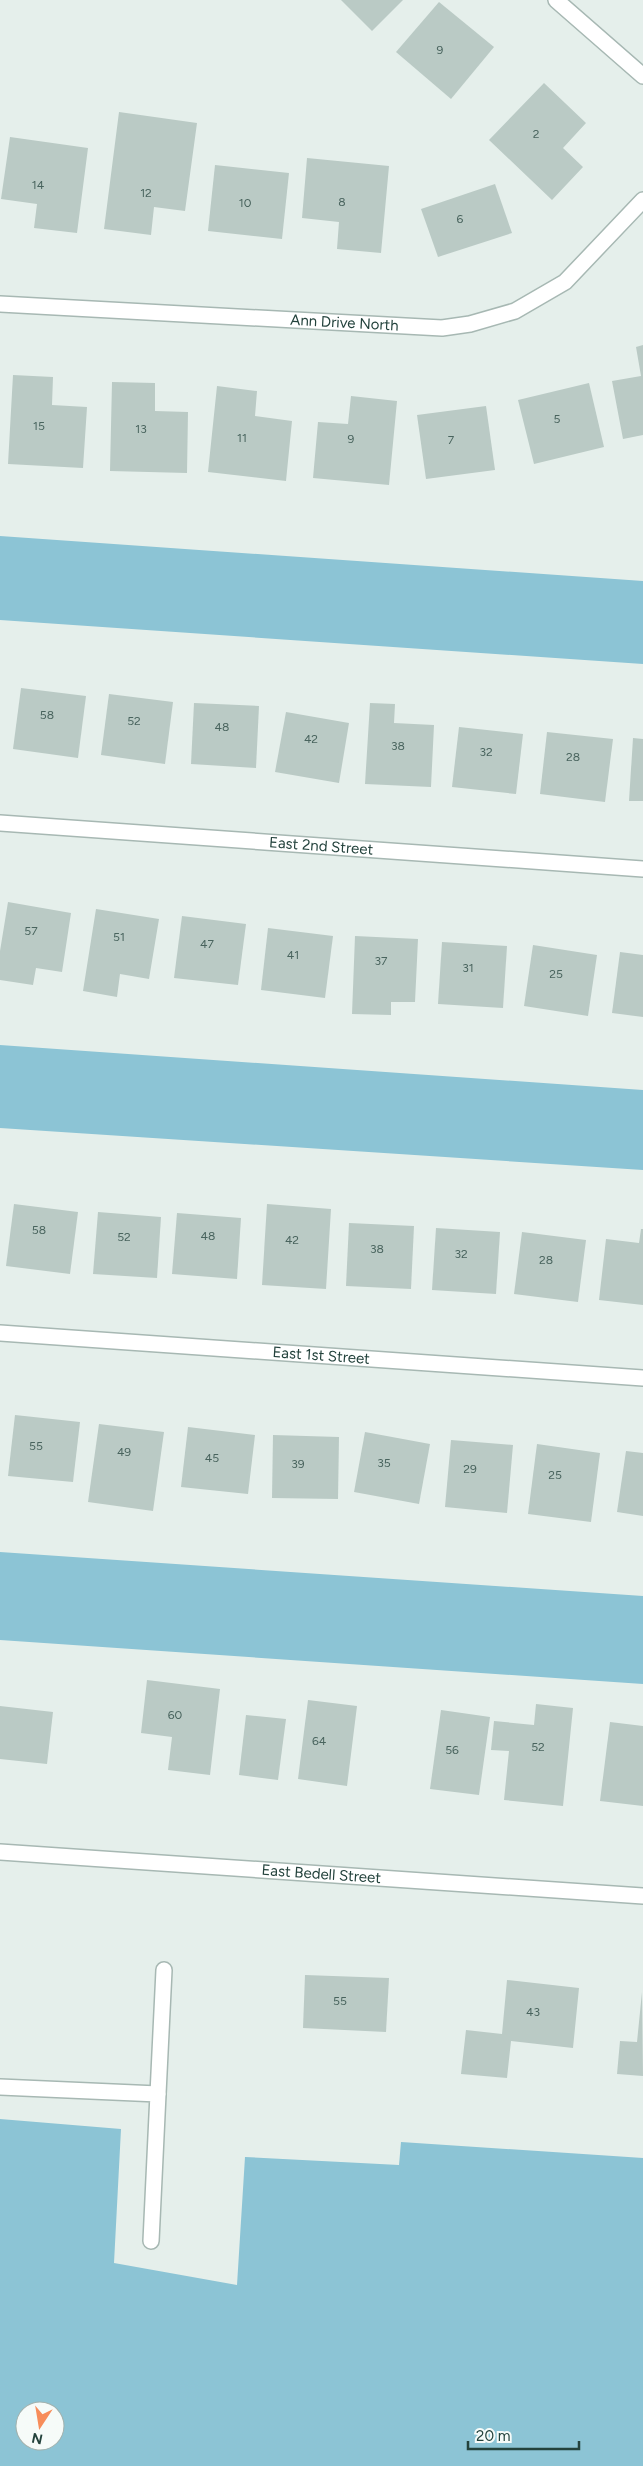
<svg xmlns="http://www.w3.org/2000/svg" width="643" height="2466" font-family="Figtree,sans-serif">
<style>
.water{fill:#8cc4d5;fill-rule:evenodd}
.building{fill:#bacac5}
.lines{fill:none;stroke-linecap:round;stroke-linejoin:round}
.service-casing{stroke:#a7b8b3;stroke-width:18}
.minor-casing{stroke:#a7b8b3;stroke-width:18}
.service{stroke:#fff;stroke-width:15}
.minor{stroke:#fff;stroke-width:15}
.labels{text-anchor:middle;stroke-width:5;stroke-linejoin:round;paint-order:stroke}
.number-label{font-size:12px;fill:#49645e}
.street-label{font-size:15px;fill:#23423c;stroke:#f6fbf9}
</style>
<rect width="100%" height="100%" fill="#e5efeb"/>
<g class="water">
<path d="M 0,536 L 643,581 L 643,664 L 0,620 Z"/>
<path d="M 0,1045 L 643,1090 L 643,1170 L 0,1128 Z"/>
<path d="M 0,1552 L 643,1596 L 643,1684 L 0,1640 Z"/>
<path d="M 0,2119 L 121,2129 L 114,2263 L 237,2285 L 245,2157 L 399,2165 L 401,2142 L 643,2158 L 643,2466 L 0,2466 ZM 25,2411 L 55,2411 L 55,2441 L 25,2441 Z"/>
</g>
<g class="building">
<path d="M 341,0 L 403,0 L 372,31 Z"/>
<path d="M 439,2 L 494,47 L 451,99 L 396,52 Z"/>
<path d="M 544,83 L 586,123 L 563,148 L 583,167 L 552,200 L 489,140 Z"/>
<path d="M 119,112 L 197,123 L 185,211 L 154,207 L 151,235 L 104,229 Z"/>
<path d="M 10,137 L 88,148 L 77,233 L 34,228 L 37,204 L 1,199 Z"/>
<path d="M 307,158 L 389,166 L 381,253 L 337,249 L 339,222 L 302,218 Z"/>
<path d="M 215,165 L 289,173 L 282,239 L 208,231 Z"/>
<path d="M 495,184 L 512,233 L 438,257 L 421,209 Z"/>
<path d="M 643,345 L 643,435 L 623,439 L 612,381 L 641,376 L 636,347 Z"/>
<path d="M 13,375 L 53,377 L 52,405 L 87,407 L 83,468 L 8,464 Z"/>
<path d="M 112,382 L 155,383 L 155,411 L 188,412 L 187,473 L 110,471 Z"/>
<path d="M 589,383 L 604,447 L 534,464 L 518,400 Z"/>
<path d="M 217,386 L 257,391 L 255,416 L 292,421 L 286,481 L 208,472 Z"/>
<path d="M 351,396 L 397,401 L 389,485 L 313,478 L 318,422 L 348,424 Z"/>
<path d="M 486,406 L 495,470 L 426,479 L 417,415 Z"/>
<path d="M 21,688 L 86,696 L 78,758 L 13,749 Z"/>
<path d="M 109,694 L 173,702 L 165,764 L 101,755 Z"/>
<path d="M 194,703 L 259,706 L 256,768 L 191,764 Z"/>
<path d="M 370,703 L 395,704 L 394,723 L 434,725 L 431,787 L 365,784 Z"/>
<path d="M 286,712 L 349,723 L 339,783 L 275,772 Z"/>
<path d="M 459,727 L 523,734 L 516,794 L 452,787 Z"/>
<path d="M 547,732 L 613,739 L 605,802 L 540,794 Z"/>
<path d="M 633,738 L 643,739 L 643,801 L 629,801 Z"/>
<path d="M 8,902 L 71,913 L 62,972 L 36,968 L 33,985 L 0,980 L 0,951 Z"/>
<path d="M 96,909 L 159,919 L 149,979 L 120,974 L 117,997 L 83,991 Z"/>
<path d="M 182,916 L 246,924 L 238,985 L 174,978 Z"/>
<path d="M 268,928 L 333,936 L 325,998 L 261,990 Z"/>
<path d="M 355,936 L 418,939 L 415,1002 L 391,1002 L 391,1015 L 352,1014 Z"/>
<path d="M 442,942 L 507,946 L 503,1008 L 438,1004 Z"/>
<path d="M 533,945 L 597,955 L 588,1016 L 524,1006 Z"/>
<path d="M 620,952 L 643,955 L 643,1017 L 612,1013 Z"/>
<path d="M 14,1204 L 78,1212 L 70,1274 L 6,1266 Z"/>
<path d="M 267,1204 L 331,1209 L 326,1289 L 262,1285 Z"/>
<path d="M 98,1212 L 161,1217 L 157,1278 L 93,1274 Z"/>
<path d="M 177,1213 L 241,1218 L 237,1279 L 172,1274 Z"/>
<path d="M 349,1223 L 414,1226 L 411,1289 L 346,1286 Z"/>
<path d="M 436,1228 L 500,1232 L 496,1294 L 432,1290 Z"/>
<path d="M 641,1229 L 643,1229 L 643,1305 L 599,1300 L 606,1239 L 639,1243 Z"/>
<path d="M 522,1232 L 586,1240 L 578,1302 L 514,1294 Z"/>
<path d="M 15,1415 L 80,1422 L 73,1482 L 8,1476 Z"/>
<path d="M 99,1424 L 164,1432 L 153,1511 L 88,1502 Z"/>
<path d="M 188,1427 L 255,1435 L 248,1494 L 181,1487 Z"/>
<path d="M 365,1432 L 430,1444 L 419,1504 L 354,1492 Z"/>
<path d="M 273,1435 L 339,1437 L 338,1499 L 272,1498 Z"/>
<path d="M 451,1440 L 513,1445 L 507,1513 L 445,1507 Z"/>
<path d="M 537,1444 L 600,1453 L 591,1522 L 528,1514 Z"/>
<path d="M 626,1451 L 643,1453 L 643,1516 L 617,1512 Z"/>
<path d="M 147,1680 L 220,1689 L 210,1775 L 168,1770 L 172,1737 L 141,1733 Z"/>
<path d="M 308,1700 L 357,1706 L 347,1786 L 298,1779 Z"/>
<path d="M 536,1704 L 573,1708 L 563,1806 L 504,1800 L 509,1751 L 491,1750 L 494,1721 L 534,1725 Z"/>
<path d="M 0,1706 L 53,1712 L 47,1764 L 0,1759 Z"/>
<path d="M 441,1710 L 490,1717 L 479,1795 L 430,1789 Z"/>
<path d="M 246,1715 L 286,1719 L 278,1780 L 239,1775 Z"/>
<path d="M 610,1722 L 643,1726 L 643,1806 L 600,1801 Z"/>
<path d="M 305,1975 L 389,1978 L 386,2032 L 303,2028 Z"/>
<path d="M 507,1980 L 579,1988 L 573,2048 L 511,2041 L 507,2078 L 461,2074 L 466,2030 L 502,2034 Z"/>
<path d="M 642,1992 L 643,2076 L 617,2074 L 620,2041 L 637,2042 Z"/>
</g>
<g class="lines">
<g class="service-casing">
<g id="service">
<path d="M 0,2087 L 158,2094 L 151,2241"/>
<path d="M 158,2094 L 164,1970"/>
</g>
</g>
<g class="minor-casing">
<g id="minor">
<path d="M 556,0 L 643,76"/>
<path id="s1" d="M 0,304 L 442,328 L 470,324 L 515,311 L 565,282 L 643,200"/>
<path id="s2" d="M 0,823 L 643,869"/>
<path id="s3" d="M 0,1333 L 643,1378"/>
<path id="s4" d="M 0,1852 L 643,1896"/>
</g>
</g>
<use href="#service" class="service"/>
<use href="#minor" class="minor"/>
</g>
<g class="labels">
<g class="number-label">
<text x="440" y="54">9</text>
<text x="536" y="138">2</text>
<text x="38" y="189">14</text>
<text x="146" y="197">12</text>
<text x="342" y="206">8</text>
<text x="245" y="207">10</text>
<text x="460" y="223">6</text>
<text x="557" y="423">5</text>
<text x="39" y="430">15</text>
<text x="141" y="433">13</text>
<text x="242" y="442">11</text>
<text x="351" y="443">9</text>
<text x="451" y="444">7</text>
<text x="47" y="719">58</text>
<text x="134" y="725">52</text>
<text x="222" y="731">48</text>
<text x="311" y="743">42</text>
<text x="398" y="750">38</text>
<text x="486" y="756">32</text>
<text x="573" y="761">28</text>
<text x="31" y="935">57</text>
<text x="119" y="941">51</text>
<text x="207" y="948">47</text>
<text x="293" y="959">41</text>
<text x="381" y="965">37</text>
<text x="468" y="972">31</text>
<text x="556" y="978">25</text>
<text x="39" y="1234">58</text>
<text x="208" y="1240">48</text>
<text x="124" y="1241">52</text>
<text x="292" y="1244">42</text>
<text x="377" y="1253">38</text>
<text x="461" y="1258">32</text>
<text x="546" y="1264">28</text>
<text x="36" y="1450">55</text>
<text x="124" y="1456">49</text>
<text x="212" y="1462">45</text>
<text x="384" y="1467">35</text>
<text x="298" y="1468">39</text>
<text x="470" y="1473">29</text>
<text x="555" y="1479">25</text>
<text x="175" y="1719">60</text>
<text x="319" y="1745">64</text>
<text x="538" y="1751">52</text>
<text x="452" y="1754">56</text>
<text x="340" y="2005">55</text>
<text x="533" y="2016">43</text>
</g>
<g class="street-label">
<text dy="5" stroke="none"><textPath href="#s1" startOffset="345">Ann Drive North</textPath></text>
<text dy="5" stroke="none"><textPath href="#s2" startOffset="322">East 2nd Street</textPath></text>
<text dy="5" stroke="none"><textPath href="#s3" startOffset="322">East 1st Street</textPath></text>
<text dy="5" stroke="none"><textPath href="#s4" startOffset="322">East Bedell Street</textPath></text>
</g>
</g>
<g transform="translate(40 2426) rotate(192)"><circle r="24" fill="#f6fbf9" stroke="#a2b1ad"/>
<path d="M0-4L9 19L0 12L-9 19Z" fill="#f78d5b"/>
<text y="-8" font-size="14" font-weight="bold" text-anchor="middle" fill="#23423c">N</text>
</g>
<path d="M468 2441v8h111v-8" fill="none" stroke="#23423c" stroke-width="2.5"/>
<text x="476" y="2441" font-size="15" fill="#23423c" stroke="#f6fbf9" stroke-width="4" paint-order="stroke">20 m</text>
</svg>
